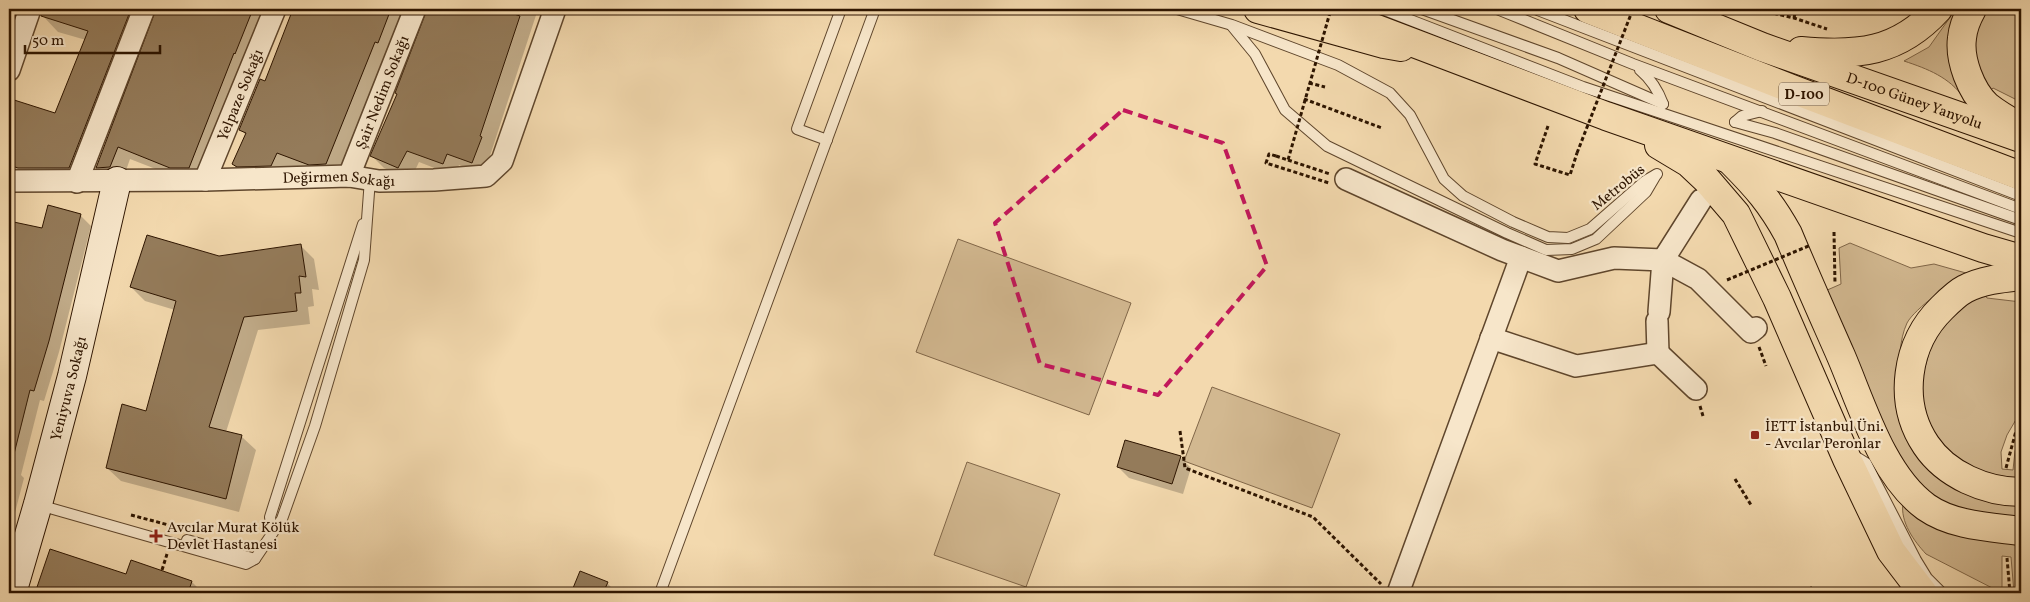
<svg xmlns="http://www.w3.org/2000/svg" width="2030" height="602" font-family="Vollkorn,serif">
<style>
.green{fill:#d2b890;stroke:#806648}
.shadow{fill:#0003}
.building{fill:#947b5a;stroke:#2e1500}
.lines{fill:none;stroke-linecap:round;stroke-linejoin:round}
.lane-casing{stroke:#5f462c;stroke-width:12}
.street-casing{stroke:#5f462c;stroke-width:24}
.secondary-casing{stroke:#2e1500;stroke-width:30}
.primary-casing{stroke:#2e1500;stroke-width:30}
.highway-casing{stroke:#2e1500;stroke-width:30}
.path{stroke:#2e1500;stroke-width:3;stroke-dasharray:4 2.5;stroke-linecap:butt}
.lane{stroke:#f7e6ca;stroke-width:10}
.street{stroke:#f7e6ca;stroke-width:21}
.secondary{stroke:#f7e6ca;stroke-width:28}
.primary{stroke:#f3d9ae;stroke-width:28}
.highway{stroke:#f3d9ae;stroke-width:28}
.path-bridge{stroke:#2e1500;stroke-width:3;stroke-dasharray:4 2.5;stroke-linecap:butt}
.marked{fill:none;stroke:#c2185b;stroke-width:4;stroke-dasharray:10 6;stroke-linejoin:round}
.poi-dot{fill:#8f2418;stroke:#f7e6ca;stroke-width:2}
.labels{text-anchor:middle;stroke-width:4.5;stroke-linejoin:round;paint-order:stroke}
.shield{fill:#f7e6ca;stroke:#6a543d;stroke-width:1}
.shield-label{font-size:14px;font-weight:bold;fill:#2e1500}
.street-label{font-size:15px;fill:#2e1500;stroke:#f7e6ca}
.poi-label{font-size:15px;fill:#2e1500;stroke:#f7e6ca;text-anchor:start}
</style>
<rect width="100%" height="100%" fill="#f3d9ae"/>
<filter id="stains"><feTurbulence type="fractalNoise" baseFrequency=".004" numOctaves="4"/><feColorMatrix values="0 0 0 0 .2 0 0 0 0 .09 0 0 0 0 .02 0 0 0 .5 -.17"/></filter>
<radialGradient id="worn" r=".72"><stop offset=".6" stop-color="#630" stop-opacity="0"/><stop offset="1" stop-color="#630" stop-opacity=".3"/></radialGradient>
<g class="green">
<path d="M 1956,9 L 1958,9 L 1964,98 C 1949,77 1928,69 1904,61 L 1929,47 Z"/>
<path d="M 1985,9 L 2021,9 L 2021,102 L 1993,88 L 1988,93 L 1977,68 L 1973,42 Z"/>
<path d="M 958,239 L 1131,303 L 1089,415 L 916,352 Z"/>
<path d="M 1850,243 L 1911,268 L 1934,264 L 1966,273 C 1952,283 1915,308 1907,323 C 1891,358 1906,408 1913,445 L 2021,502 L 2021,521 L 1961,511 L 1935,500 L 1900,462 L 1825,291 L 1841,284 L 1839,248 Z"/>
<path d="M 1983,292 L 1987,298 L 2021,302 L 2021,411 L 2007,435 L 2001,452 L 2002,469 L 2013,470 L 2015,451 L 2021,434 L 2021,480 L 1996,478 L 1970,466 L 1952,455 L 1934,433 L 1923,407 L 1920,385 L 1934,335 L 1952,311 Z"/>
<path d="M 1212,387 L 1340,434 L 1312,508 L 1184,461 Z"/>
<path d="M 967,462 L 1060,494 L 1026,587 L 934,555 Z"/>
<path d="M 1903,503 L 2021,540 L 2021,593 L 2014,593 L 2011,557 L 2002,556 L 2002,593 L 1926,554 C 1914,541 1900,522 1903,503 Z"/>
</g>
<g class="shadow">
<path d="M 9,9 L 21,9 L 9,53 Z"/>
<path d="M 45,9 L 145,9 L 84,183 L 9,175 L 9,111 L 12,101 L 56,115 L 86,40 L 58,32 L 43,16 Z"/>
<path d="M 157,9 L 270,9 L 202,180 L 184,180 L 130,159 L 123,179 L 110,180 L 97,168 L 157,14 Z"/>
<path d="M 295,9 L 410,9 L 341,178 L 324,179 L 292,167 L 286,180 L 248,179 L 233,164 L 246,135 L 241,130 L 266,83 Z"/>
<path d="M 427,9 L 542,9 L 538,9 L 484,174 L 459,165 L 455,176 L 419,162 L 411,179 L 384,168 L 372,156 L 398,95 L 428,14 Z"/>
<path d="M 80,215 L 91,226 L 59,352 L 44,401 L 40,400 L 21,475 L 24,478 L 11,528 L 9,527 L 9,344 L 15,321 L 9,320 L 9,222 L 43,229 Z"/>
<path d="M 300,245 L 314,259 L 319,290 L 312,289 L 314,306 L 308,307 L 310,324 L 258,330 L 226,432 L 242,437 L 256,450 L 239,512 L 121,481 L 107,468 L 147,412 L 175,310 L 145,301 L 131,287 L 219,258 Z"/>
<path d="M 1180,457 L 1191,468 L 1183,494 L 1129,478 L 1118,467 Z"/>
<path d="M 51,550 L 127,576 L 192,582 L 203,593 L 36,593 Z"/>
<path d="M 580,573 L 607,583 L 614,590 L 613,593 L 572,593 Z"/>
</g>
<g class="building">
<path d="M 42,9 L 131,9 L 69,168 L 18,168 L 9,165 L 9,107 L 11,99 L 55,113 L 88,31 L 41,16 Z"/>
<path d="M 156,9 L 253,9 L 235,54 L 234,53 L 189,168 L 170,168 L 118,147 L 110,167 L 96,168 Z"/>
<path d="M 293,9 L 391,9 L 378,43 L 375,42 L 326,164 L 309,165 L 277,153 L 271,166 L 237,167 L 232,164 L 246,133 L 239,130 L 260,79 L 265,81 Z"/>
<path d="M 427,9 L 499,9 L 520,16 L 480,136 L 482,137 L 472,163 L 447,154 L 443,164 L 407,151 L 398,168 L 370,156 L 397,94 L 395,93 Z"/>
<path d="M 48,205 L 81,214 L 49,341 L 34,391 L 30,390 L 14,454 L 9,453 L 9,221 L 42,228 Z"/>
<path d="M 147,235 L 219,256 L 301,244 L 306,277 L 299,276 L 301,293 L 295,293 L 297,311 L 244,317 L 209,427 L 242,435 L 226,499 L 106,468 L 122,404 L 146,411 L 176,301 L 130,287 Z"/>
<path d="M 1125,440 L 1181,456 L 1172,484 L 1117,467 Z"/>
<path d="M 50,549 L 126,574 L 131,560 L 192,581 L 188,593 L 35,593 Z"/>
<path d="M 580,571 L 608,582 L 603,593 L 571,593 Z"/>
</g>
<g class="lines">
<g class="lane-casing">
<g id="lane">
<path d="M 1177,9 L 1232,25 L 1338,65 L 1390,93 L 1410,115 L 1444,179 L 1463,196 L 1513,222 L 1548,237 L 1568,238 L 1590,229 L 1645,181 L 1657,174"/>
<path d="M 1382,9 L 1583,87 L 2021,233"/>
<path d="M 1422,9 L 1558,58 L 1663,104"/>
<path d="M 1497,9 L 1633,64 L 2021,209"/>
<path d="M 1535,9 L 2021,196"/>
<path d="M 1232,26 L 1255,54 L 1285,110 L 1327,146 L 1507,233 L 1546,250 L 1572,249 L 1596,239 L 1646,192 L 1656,175"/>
<path d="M 1640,70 C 1652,80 1658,90 1663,104"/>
<path d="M 1735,122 L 1775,133 L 2021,220"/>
<path d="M 1735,122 L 1742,116 L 1762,111"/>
<path d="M 827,140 L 797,129 L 841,9"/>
<path d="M 1853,458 L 1858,458 L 1866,463 L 1916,560 L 1927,578 L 1942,593"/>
<path d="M 39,505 L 246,564 L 255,559 L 282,519 L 315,426 L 364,260 L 370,179"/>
<path d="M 272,533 L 270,517 L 363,224"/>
<path d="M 187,540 L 255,559"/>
<path d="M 660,593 L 875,9"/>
</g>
</g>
<g class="street-casing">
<g id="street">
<path d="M 9,70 L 30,9"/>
<path id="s1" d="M 349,176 L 415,9"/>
<path d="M 1346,179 L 1502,250 L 1558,271 L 1614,258 L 1663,260 L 1698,279 L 1751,332 L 1756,328"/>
<path id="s2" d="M 205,180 L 275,9"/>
<path id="s3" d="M 9,181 L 205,180 L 349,176 L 379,181 L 434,180 L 486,176 L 502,161 L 555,9"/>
<path d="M 77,182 L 144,9"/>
<path d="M 1659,312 L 1663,260 L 1701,200"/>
<path d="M 1657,321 L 1658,353"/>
<path d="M 1491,338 L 1576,366 L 1658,353 L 1696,389"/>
<path d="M 1398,593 L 1521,257"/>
</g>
</g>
<g class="secondary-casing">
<g id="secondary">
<path id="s4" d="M 12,593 L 38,504 L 72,376 L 117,181"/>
</g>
</g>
<g class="primary-casing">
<g id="primary">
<path d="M 1258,9 L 1384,44 L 1401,47"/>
<path id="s5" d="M 1669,9 L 1762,47 L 2021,138"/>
<path d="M 1972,9 C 1967,18 1963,27 1962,38 C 1959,60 1971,91 1987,106 C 1997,114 2009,121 2020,127"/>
<path d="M 1801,51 C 1857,56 1898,53 1938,9"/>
</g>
</g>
<g class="highway-casing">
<g id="highway">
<path d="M 1324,9 L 1606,116 L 1983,248 L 2021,259"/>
<path d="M 1588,9 L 1792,89 L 2021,176"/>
<path d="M 1659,145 L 1689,163 L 1706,179 L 1736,214 L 1777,298 L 1847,459 L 1891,551 L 1923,593"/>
<path d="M 1732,162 C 1756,186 1771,203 1788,234 C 1805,275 1823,315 1841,356 C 1862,405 1882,475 1926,507 C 1953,526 1990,527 2021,531"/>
<path d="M 2021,276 C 2003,278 1982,280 1965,289 C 1957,293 1949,301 1942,308 C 1906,343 1897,402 1926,445 C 1946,475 1986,492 2021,492"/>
</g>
</g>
<g class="path">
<path d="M 1755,9 L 1794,18 L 1827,29"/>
<path d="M 1794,18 L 1796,9"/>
<path d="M 1309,83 L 1325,87"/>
<path d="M 1304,99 L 1382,128"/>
<path d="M 1548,126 L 1535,164 L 1570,175 L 1577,153"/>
<path d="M 1276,156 L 1269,154 L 1266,163 L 1329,183"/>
<path d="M 1288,160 L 1330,174"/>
<path d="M 1834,232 L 1835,284"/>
<path d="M 1759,347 L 1766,366"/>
<path d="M 1700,406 L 1703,416"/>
<path d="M 1180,431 L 1185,468 L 1313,517 L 1381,584"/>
<path d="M 2006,468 L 2016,431 L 2021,423"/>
<path d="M 1735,479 L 1751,505"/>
<path d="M 131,515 L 180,528"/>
<path d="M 2007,558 L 2010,593"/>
<path d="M 162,570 L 167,554"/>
<path d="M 1810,587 L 1813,593"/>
</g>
<use href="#lane" class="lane"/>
<use href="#street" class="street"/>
<use href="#secondary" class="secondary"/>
<use href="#primary" class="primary"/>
<use href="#highway" class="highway"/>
<g class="path-bridge">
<path d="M 1577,153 L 1633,9"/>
<path d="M 1276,156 L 1288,160 L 1331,9"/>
<path d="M 1727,280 L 1811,245"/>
</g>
</g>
<path class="marked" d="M 1123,110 L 1223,143 L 1267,266 L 1158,395 L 1040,364 L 995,223 Z"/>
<g class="poi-dot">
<rect x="1750" y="430" width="10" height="10" rx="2.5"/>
<path d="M153.5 528.5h5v5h5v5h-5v5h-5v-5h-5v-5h5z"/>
</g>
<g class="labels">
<rect class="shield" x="1779" y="82.5" width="50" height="23" rx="4"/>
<g class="shield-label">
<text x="1804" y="99">D-100</text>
</g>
<g class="street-label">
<text dy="5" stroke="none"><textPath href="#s1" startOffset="90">Şair Nedim Sokağı</textPath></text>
<text dy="5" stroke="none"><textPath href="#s2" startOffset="92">Yelpaze Sokağı</textPath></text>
<text dy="5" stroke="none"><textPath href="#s5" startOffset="262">D-100 Güney Yanyolu</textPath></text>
<text dy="5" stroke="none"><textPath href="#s3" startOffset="330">Değirmen Sokağı</textPath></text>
<text transform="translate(1618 187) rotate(-39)" y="5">Metrobüs</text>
<text dy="5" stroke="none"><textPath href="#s4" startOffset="212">Yeniyuva Sokağı</textPath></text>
</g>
<g class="poi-label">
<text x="1765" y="431">İETT İstanbul Üni.<tspan x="1765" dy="17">- Avcılar Peronlar</tspan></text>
<text x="167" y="532">Avcılar Murat Kölük<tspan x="167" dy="17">Devlet Hastanesi</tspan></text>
</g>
</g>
<rect width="2030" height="602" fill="none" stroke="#f3d9ae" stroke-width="30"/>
<rect x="10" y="10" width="2010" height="582" fill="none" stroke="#2e1500" stroke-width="2.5"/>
<rect x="15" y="15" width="2000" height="572" fill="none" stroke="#2e1500"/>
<path d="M25 45v8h135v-8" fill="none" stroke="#2e1500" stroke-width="2.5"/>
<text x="32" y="45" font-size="15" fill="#2e1500" stroke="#f7e6ca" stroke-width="4" paint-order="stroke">50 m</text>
<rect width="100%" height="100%" filter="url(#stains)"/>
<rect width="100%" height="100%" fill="url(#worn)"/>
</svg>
